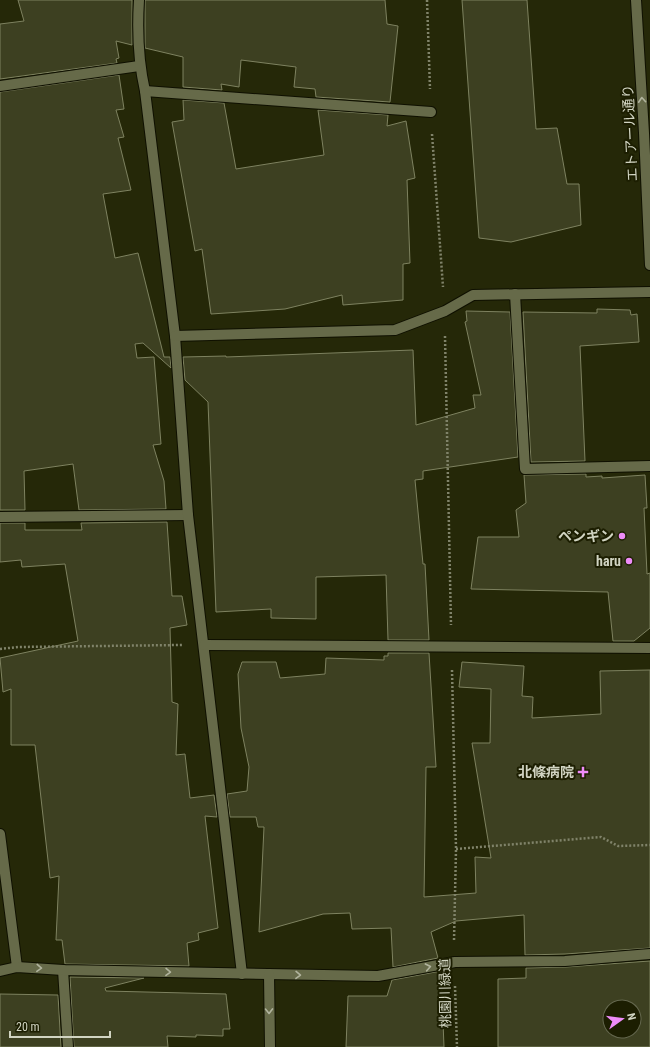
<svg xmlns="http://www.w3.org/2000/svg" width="650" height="1047" font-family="'Roboto Condensed','Noto Sans JP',sans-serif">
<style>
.building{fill:#3d4021;stroke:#7e8260;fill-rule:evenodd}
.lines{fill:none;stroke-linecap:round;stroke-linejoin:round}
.service-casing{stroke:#0f1000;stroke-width:12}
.minor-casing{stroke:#0f1000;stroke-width:12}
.path{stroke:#80836a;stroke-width:2.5;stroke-dasharray:2 2;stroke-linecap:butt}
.service{stroke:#666a49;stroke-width:10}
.minor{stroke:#666a49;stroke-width:10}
.oneway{stroke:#b1b49e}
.poi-dot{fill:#ee8cf8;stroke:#1c1e01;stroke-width:1.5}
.labels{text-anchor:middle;stroke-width:4;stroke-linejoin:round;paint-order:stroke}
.street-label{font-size:14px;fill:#d1d4c2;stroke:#1c1e01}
.poi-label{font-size:14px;font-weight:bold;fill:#d1d4c2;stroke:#1c1e01;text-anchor:end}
</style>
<rect width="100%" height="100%" fill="#252808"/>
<g class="building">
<path d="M 18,0 L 132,0 L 132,45 L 116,41 L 119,58 L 116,59 L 117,63 L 0,79 L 0,24 L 24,21 Z"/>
<path d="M 145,0 L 385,0 L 387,24 L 398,26 L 390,102 L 316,97 L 315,89 L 294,87 L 296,67 L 241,60 L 239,87 L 221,84 L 222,90 L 183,87 L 183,57 L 145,48 Z"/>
<path d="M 462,0 L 527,0 L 536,129 L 557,128 L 567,184 L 579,184 L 581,225 L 511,242 L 479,238 Z"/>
<path d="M 119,75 L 124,109 L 116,110 L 124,137 L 118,138 L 131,190 L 103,194 L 115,258 L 138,253 L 164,357 L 170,357 L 171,368 L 143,343 L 135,344 L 137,358 L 154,357 L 161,444 L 153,445 L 164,481 L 166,509 L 79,510 L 73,464 L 24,471 L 25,510 L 0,510 L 0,92 Z"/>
<path d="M 183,100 L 224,103 L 236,169 L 324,155 L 318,110 L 388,115 L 387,126 L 406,121 L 415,178 L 407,180 L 410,263 L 403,264 L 403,300 L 343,305 L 342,295 L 285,309 L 211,314 L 202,249 L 195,251 L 172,122 L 184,120 Z"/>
<path d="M 597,309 L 630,310 L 631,315 L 637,314 L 639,342 L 580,346 L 585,461 L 531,462 L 523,312 L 597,313 Z"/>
<path d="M 466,311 L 510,312 L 518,457 L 423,471 L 423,479 L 415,480 L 423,564 L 425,564 L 429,640 L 388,640 L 386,575 L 316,577 L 316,619 L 271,618 L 271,609 L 216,612 L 208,402 L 185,380 L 183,357 L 226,356 L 226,357 L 413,350 L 416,425 L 475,408 L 473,395 L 481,395 L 465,322 L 467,321 Z"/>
<path d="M 586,474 L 586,477 L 602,476 L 602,478 L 645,475 L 647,508 L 644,508 L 647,574 L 650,573 L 650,628 L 634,641 L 613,641 L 608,592 L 471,589 L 478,537 L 519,537 L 516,510 L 526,503 L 524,475 Z"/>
<path d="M 167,522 L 172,596 L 182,596 L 187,625 L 170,628 L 172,702 L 178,704 L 176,755 L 185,754 L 190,798 L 214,795 L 217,817 L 205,816 L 218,928 L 198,933 L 199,940 L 187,943 L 189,966 L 65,964 L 62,940 L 56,940 L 59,876 L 50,878 L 35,745 L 11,745 L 11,689 L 3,692 L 0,658 L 78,641 L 65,564 L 22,567 L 21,560 L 0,562 L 0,523 L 25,523 L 25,530 L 82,530 L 81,523 Z"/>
<path d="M 388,653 L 429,653 L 436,767 L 426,767 L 424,897 L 476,893 L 475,857 L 491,858 L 472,743 L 490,743 L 491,689 L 459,687 L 462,662 L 524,666 L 522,696 L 533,697 L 532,718 L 601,714 L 600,671 L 650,670 L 650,948 L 565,954 L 525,955 L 524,915 L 456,921 L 431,932 L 438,958 L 393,967 L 391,928 L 352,929 L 350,913 L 323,914 L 259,932 L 264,827 L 258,827 L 256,817 L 230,817 L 227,794 L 247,791 L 249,767 L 241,728 L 238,674 L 242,662 L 276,662 L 280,678 L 325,674 L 326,658 L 384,660 L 384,656 L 388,656 Z"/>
<path d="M 650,961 L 650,1047 L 498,1047 L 498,979 L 526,978 L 526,968 L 566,967 ZM 610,1007 L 634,1007 L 634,1031 L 610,1031 Z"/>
<path d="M 441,971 L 444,1047 L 346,1047 L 348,996 L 387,996 L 392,980 Z"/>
<path d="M 70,977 L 144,978 L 105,988 L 106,991 L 226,994 L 230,1029 L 223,1029 L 223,1036 L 196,1035 L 196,1037 L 167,1036 L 168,1047 L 74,1047 Z"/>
<path d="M 0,994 L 58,995 L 61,1047 L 0,1047 Z"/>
</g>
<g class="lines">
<g class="service-casing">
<g id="service">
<path d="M 0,86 L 139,66"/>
<path d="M 145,91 L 431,112"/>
<path d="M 515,294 L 525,469 L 650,466"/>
<path d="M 0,517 L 188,515"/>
</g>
</g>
<g class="minor-casing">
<g id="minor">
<path d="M 139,0 C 137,32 138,60 145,91 L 175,336 L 188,515 L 242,974"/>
<path d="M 636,0 L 644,133 L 650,265"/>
<path d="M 175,336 L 395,330 L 445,311 L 473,295 L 650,292"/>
<path d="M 204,645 L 650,648"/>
<path d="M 0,834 L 17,967"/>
<path d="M 63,970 L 68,1047"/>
<path d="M 0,971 L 17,967 L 63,970 L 378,976 L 455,962 L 565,961 L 650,954"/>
<path d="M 269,974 L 270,1047"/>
</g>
</g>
<g class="path">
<path d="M 427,0 L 430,89"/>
<path d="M 432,134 L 443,287"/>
<path d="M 445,336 L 451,625"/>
<path d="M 0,649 L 18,647 L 182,645"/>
<path d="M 452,670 L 456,849 L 454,941"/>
<path d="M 456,849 L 601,837 L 618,846 L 650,845"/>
<path d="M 455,986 L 457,1047"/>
</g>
<use href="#service" class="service"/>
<use href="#minor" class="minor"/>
</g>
<defs><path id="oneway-chevron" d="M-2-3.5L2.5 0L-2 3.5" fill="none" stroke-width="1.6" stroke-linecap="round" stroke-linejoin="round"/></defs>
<g class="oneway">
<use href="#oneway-chevron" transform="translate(642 100) rotate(-94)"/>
<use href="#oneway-chevron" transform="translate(428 967) rotate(-11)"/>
<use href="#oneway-chevron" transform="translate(39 968) rotate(3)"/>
<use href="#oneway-chevron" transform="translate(168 972) rotate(1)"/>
<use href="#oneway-chevron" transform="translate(298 975) rotate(1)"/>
<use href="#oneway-chevron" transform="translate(269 1011) rotate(89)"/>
</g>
<g class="poi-dot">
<circle cx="622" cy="536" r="4"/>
<circle cx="629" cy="561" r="4"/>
<path d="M581 766h4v4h4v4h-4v4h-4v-4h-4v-4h4z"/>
</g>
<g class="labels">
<g class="street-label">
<text transform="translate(630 133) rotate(-93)" y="5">エトアール通り</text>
<text transform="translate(445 993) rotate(-91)" y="5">桃園川緑道</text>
</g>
<g class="poi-label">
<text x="614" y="541">ペンギン</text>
<text x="621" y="566">haru</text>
<text x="574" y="777">北條病院</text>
</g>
</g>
<g transform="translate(622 1019) rotate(76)"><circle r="19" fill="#1c1e01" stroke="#64674e"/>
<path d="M0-3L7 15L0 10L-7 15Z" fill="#ee8cf8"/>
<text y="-6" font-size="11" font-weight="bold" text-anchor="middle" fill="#d1d4c2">N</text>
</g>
<path d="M10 1031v6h100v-6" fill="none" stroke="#d1d4c2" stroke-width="2"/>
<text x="16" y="1031" font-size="12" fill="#d1d4c2" stroke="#1c1e01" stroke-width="3" paint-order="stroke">20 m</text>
</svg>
